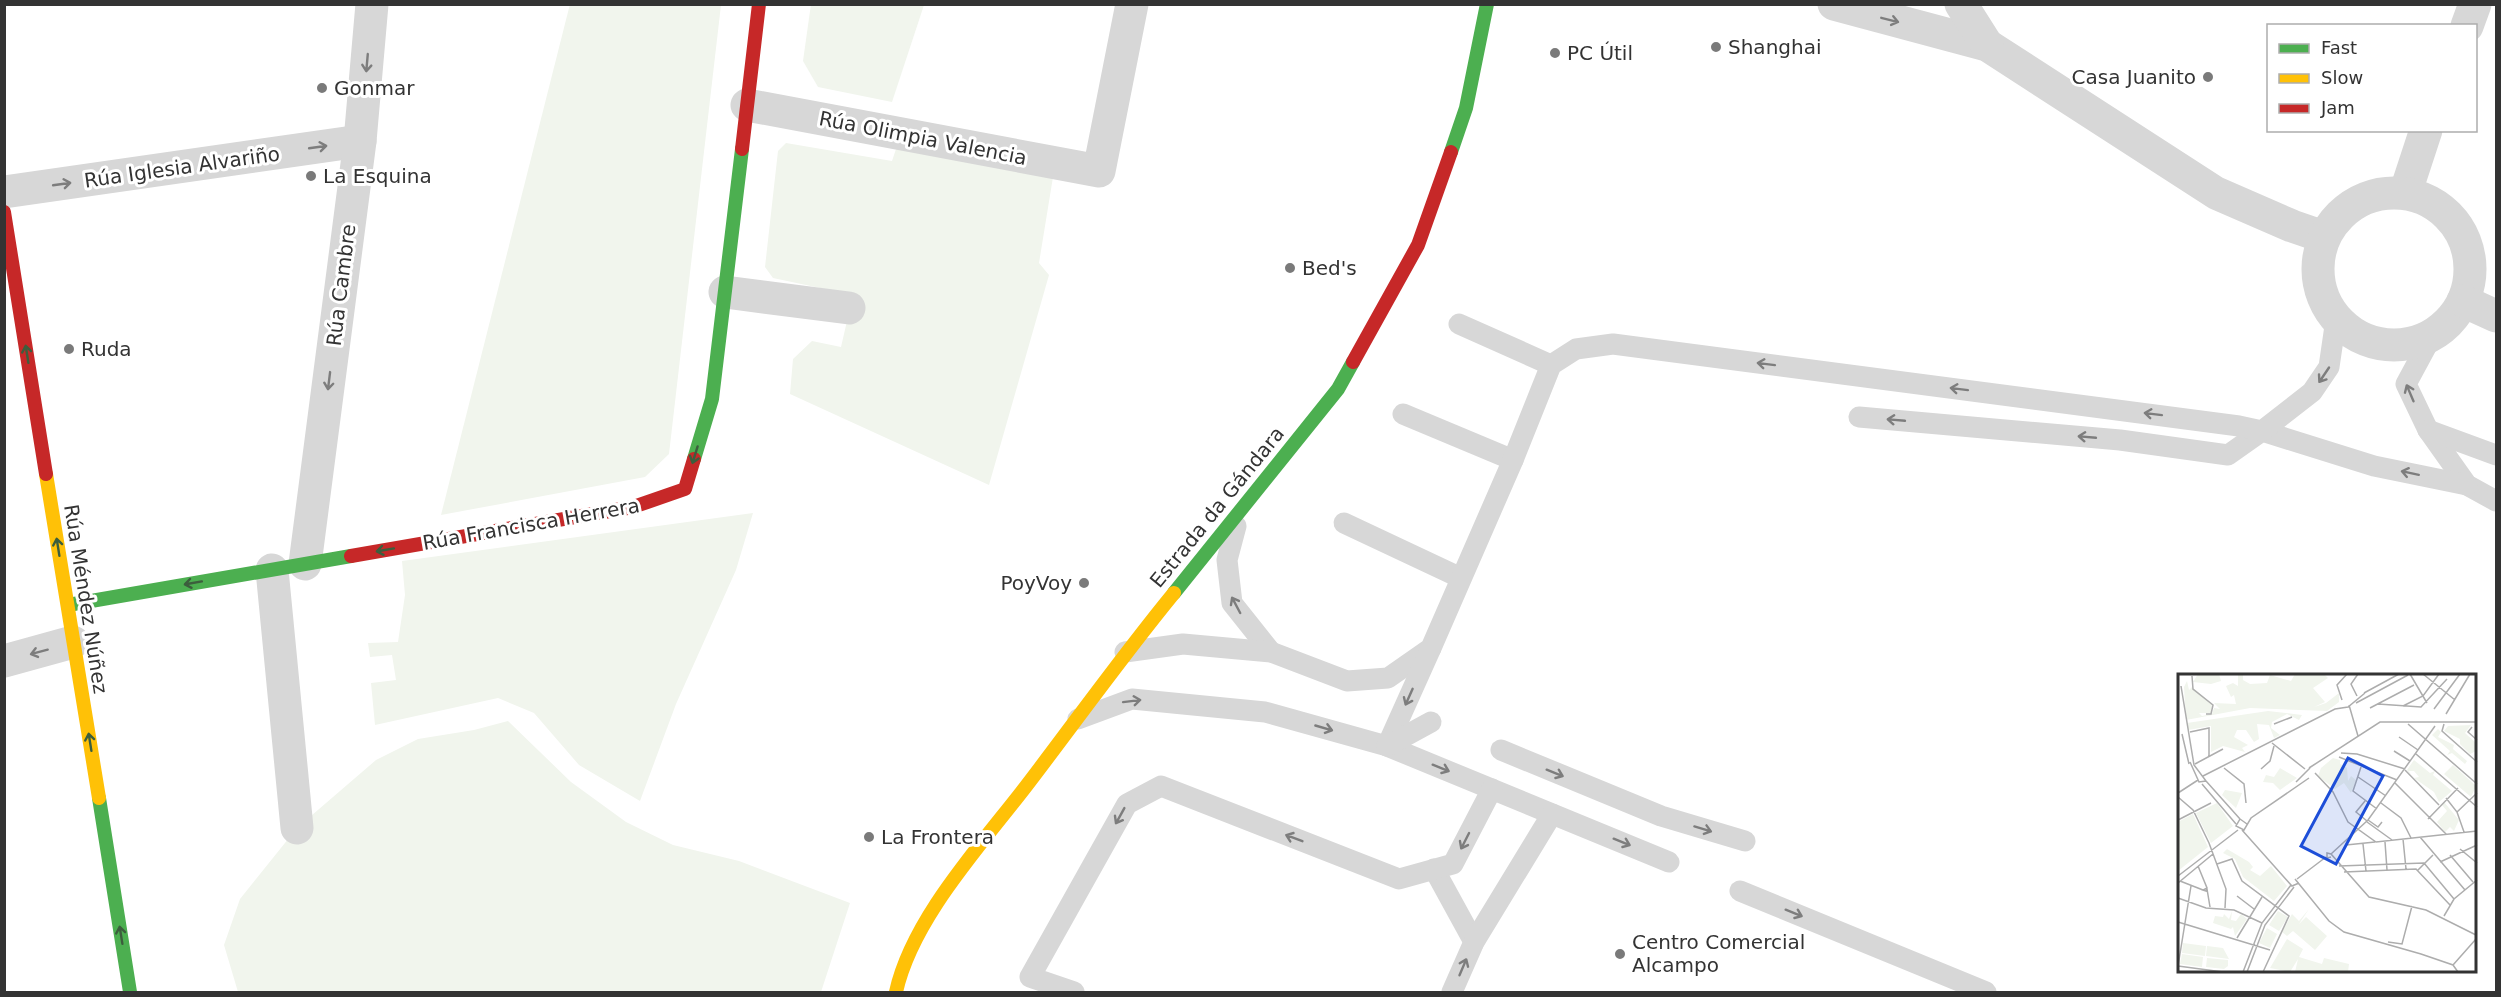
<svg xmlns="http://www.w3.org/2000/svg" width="2501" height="997" font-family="'DejaVu Sans',sans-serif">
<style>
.green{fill:#f1f5ed}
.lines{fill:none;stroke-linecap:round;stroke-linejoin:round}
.lane{stroke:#d7d7d7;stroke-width:21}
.street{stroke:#d7d7d7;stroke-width:33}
.fast{stroke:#4caf50;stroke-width:14}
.slow{stroke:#ffc107;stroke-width:14}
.jam{stroke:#c62828;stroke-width:14}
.oneway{stroke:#7d7d7d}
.oneway2{stroke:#3c5e3d}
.poi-dot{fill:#7a7a7a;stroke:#fff;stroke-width:2}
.labels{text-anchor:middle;stroke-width:6;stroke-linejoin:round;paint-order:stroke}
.poi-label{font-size:20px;fill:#333;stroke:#fff;text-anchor:start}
.street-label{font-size:20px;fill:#333;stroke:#fff}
.inset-road{fill:none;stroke:#adadad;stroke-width:1.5}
.view{fill:#1d4ed8;fill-opacity:0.15;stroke:#1d4ed8;stroke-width:3}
.inset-edge{fill:none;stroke:#333;stroke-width:3}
</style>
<rect width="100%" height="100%" fill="#fff"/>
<g class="green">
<path d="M 570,4 L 721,5 L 669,454 L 645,477 L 441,515 Z"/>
<path d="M 811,4 L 924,5 L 892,102 L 818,87 L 803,61 Z"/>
<path d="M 786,143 L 892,161 L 896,149 L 1053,177 L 1039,263 L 1049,275 L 989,485 L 790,394 L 793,359 L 812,341 L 841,347 L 853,295 L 773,278 L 765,267 L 778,151 Z"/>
<path d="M 753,513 L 736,570 L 676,704 L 640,801 L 579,765 L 534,713 L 498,698 L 375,725 L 371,683 L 396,680 L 392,655 L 370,657 L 368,643 L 398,642 L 405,595 L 402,561 Z"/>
<path d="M 508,721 L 571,782 L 626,822 L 673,845 L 739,861 L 850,903 L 821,992 L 238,992 L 224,945 L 240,899 L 297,828 L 376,760 L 418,739 L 474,730 Z"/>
</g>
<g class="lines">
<g class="lane">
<path d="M 1459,324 L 1551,365"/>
<path d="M 2433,334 L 2406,384 L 2428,430 L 2467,485 L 2496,501"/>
<path d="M 1403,414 L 1513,460"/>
<path d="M 1859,417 L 2120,440 L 2228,455 L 2262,431 L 2374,466 L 2467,485"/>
<path d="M 2428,430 L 2496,455"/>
<path d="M 1344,523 L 1461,578"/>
<path d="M 1236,526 L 1227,560 L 1232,603 L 1271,652"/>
<path d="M 1125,652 L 1183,644 L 1271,652 L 1347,681 L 1388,678 L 1431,648 L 1513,460 L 1551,365 L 1576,349 L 1613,344 L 2239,426 L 2262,431 L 2312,392 L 2329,367 L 2336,319"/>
<path d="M 1078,719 L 1132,699 L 1265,712 L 1387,746 L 1669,862"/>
<path d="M 1387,746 L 1431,648"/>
<path d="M 1387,746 L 1431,722"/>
<path d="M 1501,750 L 1661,816 L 1745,841"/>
<path d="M 1434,869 L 1474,942"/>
<path d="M 1740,891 L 1986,992"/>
<path d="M 1074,992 L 1030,977 L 1127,804 L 1161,786 L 1399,879 L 1453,864 L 1492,789"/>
<path d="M 1452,992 L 1474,942 L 1552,814"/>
</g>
<g class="street">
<path d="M 1834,4 L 1987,45 L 2216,193 L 2292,226 L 2324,237"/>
<path d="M 1961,4 L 1987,45"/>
<path d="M 2467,26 L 2475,4"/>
<path d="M 747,105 L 1099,171 L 1132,4"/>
<path d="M 2406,191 L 2426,130"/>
<path d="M 4,192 L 360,141"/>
<circle cx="2394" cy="269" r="76"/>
<path d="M 725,292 L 849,308"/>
<path d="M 2463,301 L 2496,316"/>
<path d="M 305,564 L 360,141 L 372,4"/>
<path d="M 272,570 L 297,828"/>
<path d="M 4,661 L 73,642"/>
</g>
<g class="fast">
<path d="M 1451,152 L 1466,108 L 1487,4"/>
<path d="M 694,459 L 712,399 L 742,149"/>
<path d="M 1174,593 L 1338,389 L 1353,362"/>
<path d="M 68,605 L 351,556"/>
<path d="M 99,798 L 130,992"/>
</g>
<g class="slow">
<path d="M 46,474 L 99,798"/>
<path d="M 896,992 C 912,919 981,845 1027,785 C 1076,721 1123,655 1174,593"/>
</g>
<g class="jam">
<path d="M 742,149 L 759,4"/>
<path d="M 4,212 L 46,474"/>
<path d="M 1353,362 L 1418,245 L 1451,152"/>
<path d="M 351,556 L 633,507 L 685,489 L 694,459"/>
</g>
</g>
<defs><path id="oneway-shaft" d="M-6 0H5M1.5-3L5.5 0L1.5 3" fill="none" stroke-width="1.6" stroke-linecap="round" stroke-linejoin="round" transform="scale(1.5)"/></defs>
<g class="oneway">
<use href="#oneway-shaft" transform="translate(1890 20) rotate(14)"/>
<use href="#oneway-shaft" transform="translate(367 63) rotate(95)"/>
<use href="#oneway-shaft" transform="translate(318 147) rotate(-8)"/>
<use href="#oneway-shaft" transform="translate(62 184) rotate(-8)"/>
<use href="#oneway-shaft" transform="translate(1766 364) rotate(-173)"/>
<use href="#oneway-shaft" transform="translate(2324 375) rotate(124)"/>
<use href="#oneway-shaft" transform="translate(329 381) rotate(97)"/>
<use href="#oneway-shaft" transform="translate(1959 389) rotate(-173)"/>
<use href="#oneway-shaft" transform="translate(2410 393) rotate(-113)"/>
<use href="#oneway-shaft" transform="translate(2153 414) rotate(-173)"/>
<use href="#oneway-shaft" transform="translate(1896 420) rotate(-175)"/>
<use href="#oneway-shaft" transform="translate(2087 437) rotate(-175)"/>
<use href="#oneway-shaft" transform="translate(2410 473) rotate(-168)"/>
<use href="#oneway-shaft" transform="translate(1236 605) rotate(-118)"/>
<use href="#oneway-shaft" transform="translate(39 652) rotate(165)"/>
<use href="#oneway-shaft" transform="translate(1409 697) rotate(114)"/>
<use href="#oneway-shaft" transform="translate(1132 701) rotate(-7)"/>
<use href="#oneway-shaft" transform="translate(1324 728) rotate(16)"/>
<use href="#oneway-shaft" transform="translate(1441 768) rotate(22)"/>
<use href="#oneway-shaft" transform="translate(1555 773) rotate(22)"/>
<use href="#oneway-shaft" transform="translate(1120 816) rotate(119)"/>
<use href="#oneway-shaft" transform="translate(1703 829) rotate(17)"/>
<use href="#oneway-shaft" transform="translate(1294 838) rotate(-159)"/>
<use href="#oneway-shaft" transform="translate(1465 841) rotate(117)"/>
<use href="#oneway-shaft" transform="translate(1622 842) rotate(22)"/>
<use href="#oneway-shaft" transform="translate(1794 913) rotate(22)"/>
<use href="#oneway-shaft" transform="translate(1463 967) rotate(-67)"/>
</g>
<g class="oneway2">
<use href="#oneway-shaft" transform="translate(27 354) rotate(-99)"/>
<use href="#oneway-shaft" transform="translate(695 455) rotate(107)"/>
<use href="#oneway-shaft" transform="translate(58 547) rotate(-99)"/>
<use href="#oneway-shaft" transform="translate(385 550) rotate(170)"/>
<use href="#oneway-shaft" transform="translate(193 583) rotate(170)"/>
<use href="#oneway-shaft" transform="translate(90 742) rotate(-99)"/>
<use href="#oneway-shaft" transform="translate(121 935) rotate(-99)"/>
</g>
<g class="poi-dot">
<circle cx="1716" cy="47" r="6"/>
<circle cx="1555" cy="53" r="6"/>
<circle cx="2208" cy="77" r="6"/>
<circle cx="322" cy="88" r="6"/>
<circle cx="311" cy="176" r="6"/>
<circle cx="1290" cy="268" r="6"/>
<circle cx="69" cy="349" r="6"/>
<circle cx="1084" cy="583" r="6"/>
<circle cx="869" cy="837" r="6"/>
<circle cx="1620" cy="954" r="6"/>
</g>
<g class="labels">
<g class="poi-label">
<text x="1728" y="54">Shanghai</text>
<text x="1567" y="60">PC Útil</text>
<text x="2196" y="84" text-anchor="end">Casa Juanito</text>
<text x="334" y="95">Gonmar</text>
<text x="323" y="183">La Esquina</text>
<text x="1302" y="275">Bed's</text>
<text x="81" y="356">Ruda</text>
<text x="1072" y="590" text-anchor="end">PoyVoy</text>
<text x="881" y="844">La Frontera</text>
<text x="1632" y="949">Centro Comercial<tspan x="1632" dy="23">Alcampo</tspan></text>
</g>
<g class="street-label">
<text transform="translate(923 138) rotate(11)" y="7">Rúa Olimpia Valencia</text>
<text transform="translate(182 167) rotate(-8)" y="7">Rúa Iglesia Alvariño</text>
<text transform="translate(341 285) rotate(-83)" y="7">Rúa Cambre</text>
<text transform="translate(1217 507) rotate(-51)" y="7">Estrada da Gándara</text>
<text transform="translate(531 524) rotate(-10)" y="7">Rúa Francisca Herrera</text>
<text transform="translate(86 599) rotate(81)" y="7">Rúa Méndez Núñez</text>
</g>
</g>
<g transform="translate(2178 674)">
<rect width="298" height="298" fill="#fff"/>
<path d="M 20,0 L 41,0 L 43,7 L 33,10 L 15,8 ZM 117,0 L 146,0 L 150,4 L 135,14 L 147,28 L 136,33 L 148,29 L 161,19 L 161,28 L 149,37 L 72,34 L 8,46 L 6,13 L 9,7 L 11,16 L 14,13 L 34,30 L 33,39 L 21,39 L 24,42 L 34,40 L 36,34 L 42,35 L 36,29 L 58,30 L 56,21 L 53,23 L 48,12 L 55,9 L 60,12 L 60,1 L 65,1 L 65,6 L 72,10 L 89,9 L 92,1 L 113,7 ZM 90,37 L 124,41 L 121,46 L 109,40 L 94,48 L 93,54 L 102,61 L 96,64 L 91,51 L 79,50 L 81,65 L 76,68 L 68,56 L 59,56 L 56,63 L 70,71 L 64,74 L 67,78 L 45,72 L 33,78 L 33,52 L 10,56 L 9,49 ZM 293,51 L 287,59 L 298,69 L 298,77 L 292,80 L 282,70 L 282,65 L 266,57 L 270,52 ZM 260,55 L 263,58 L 260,63 L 276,71 L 275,75 L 289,87 L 287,90 L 274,79 L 269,81 L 272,77 L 254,61 ZM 155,84 L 162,86 L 162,90 L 169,94 L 170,107 L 173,102 L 178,106 L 173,119 L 166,109 L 157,115 L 140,102 L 143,94 ZM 236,86 L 252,99 L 257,97 L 255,101 L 274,117 L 261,128 L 256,118 L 236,104 L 241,103 L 236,97 L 231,97 L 233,101 L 229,96 ZM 275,91 L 298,112 L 293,123 L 266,100 ZM 102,94 L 119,104 L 102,116 L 95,109 L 85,108 L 88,101 L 96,103 ZM 47,116 L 64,119 L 58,134 L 44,121 ZM 266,128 L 281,146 L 276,157 L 272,153 L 267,158 L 259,148 L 269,137 L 264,131 ZM 39,129 L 55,152 L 33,169 L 18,139 ZM 15,140 L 30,173 L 0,197 L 0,148 ZM 49,175 L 71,188 L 75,193 L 72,196 L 82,202 L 93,192 L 109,212 L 96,227 L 65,203 L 57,185 L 45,179 ZM 131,235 L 121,250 L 128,243 L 149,262 L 137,276 L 115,257 L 109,262 L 104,258 L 114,240 L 121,247 ZM 54,237 L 53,246 L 58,247 L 63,240 L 69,245 L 57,262 L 55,253 L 53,255 L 35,249 L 37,242 L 45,243 L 46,240 L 51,245 ZM 100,237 L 110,243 L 101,257 L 91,251 ZM 89,254 L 99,260 L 92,274 L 81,269 ZM 109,265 L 125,275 L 121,283 L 144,290 L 146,284 L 171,290 L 170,298 L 117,298 L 120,285 L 112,298 L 92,294 ZM 5,269 L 28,272 L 27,282 L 4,279 ZM 29,272 L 45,274 L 51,285 L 28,282 ZM 4,280 L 25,283 L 24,293 L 2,290 ZM 29,284 L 50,286 L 50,292 L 46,295 L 28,293 Z" fill="#f1f5ed"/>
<path class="inset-road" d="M 232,0 L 249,29M 245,0 L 277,26M 14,2 L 15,15 L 35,31 L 33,40 L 28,40M 3,12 L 16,91 L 28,107M 186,19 L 221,0M 179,22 L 173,10 L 180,0M 164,26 L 159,11 L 169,0M 178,29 L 230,1M 200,30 L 243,33 L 269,5M 171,31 L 180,62M 225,32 L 245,22 L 261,0M 192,34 L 236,11M 256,35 L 282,0M 268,40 L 292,0M 96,50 L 114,43M 230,50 L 299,110M 266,50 L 264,57 L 299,88M 294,53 L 290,58 L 299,66M 12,58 L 31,54 L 31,83M 4,60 L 11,90M 221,63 L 240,76M 94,69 L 127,95M 216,77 L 232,87M 163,79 L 179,80 L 227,95M 238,80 L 299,133M 161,83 L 219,106M 12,88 L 21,108 L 28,107M 17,90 L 45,75M 183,93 L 175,117 L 199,135M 46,94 L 66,110 L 68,129M 131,94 L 202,48 L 299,48M 83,95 L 92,87 L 96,72M 227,96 L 261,131M 137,99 L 155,118 L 170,148 L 198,168 L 299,157M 25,102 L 157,35 L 170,33 L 187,19M 180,103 L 208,122M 28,107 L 62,145M 118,108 L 132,94M 217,109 L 268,160M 24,110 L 58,150M 0,119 L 20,106M 0,123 L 15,136 L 31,169 L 48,215 L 47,234M 268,124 L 279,138 L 286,158M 187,127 L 178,138 L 189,147M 203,129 L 223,144 L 233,164M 279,138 L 299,119M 250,145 L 280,114M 0,146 L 33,129M 190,146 L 200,153 L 204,148M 189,148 L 214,166M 69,150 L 62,145 L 58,152 L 66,156 L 73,144 L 131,104M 64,156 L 114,212 L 121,209M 242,163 L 287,216M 225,165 L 228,195M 207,168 L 209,196M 185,170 L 188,197M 168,171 L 197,168M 282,175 L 299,189M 153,180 L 190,146 L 257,52M 272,181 L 295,208M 153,183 L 149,184 L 149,179 L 153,180 L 191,223 L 248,236 L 298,261M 262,188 L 299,171M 39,190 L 54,185 L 64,207 L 111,242 L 85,298M 20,192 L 29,214 L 25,216 L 28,217 L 29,214M 161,192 L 246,189 L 276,225M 240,196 L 255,181M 166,198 L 238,195 L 272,231M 0,202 L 60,156M 117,205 L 151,247 L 166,258 L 243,280 L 275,291 L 280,298M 119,205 L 148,183M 2,207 L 25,216M 0,209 L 35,180M 29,215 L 32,233M 59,222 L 76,235M 0,224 L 28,234 L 56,236 L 84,249M 266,242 L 276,225 L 299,206M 0,248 L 92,276M 59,264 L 84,223M 210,268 L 224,270 L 234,232M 275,291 L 298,265M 0,292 L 13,212M 0,292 L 45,298M 65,298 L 84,249 L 113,211M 69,298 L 87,251 L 116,213"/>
<path class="view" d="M 170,84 L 205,102 L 158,190 L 123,172 Z"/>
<rect width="298" height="298" class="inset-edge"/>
</g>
<rect width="2501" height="997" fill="none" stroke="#333333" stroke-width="12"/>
<rect x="2267" y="24" width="210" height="108" fill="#ffffff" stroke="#adadad" stroke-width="1.5"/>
<rect x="2279" y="44" width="30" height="9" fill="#4caf50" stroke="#adadad" stroke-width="1.5"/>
<text x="2321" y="54" font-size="18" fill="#333333">Fast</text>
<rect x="2279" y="74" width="30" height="9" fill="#ffc107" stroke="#adadad" stroke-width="1.5"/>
<text x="2321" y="84" font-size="18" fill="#333333">Slow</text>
<rect x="2279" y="104" width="30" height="9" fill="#c62828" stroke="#adadad" stroke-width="1.5"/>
<text x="2321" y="114" font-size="18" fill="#333333">Jam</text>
</svg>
